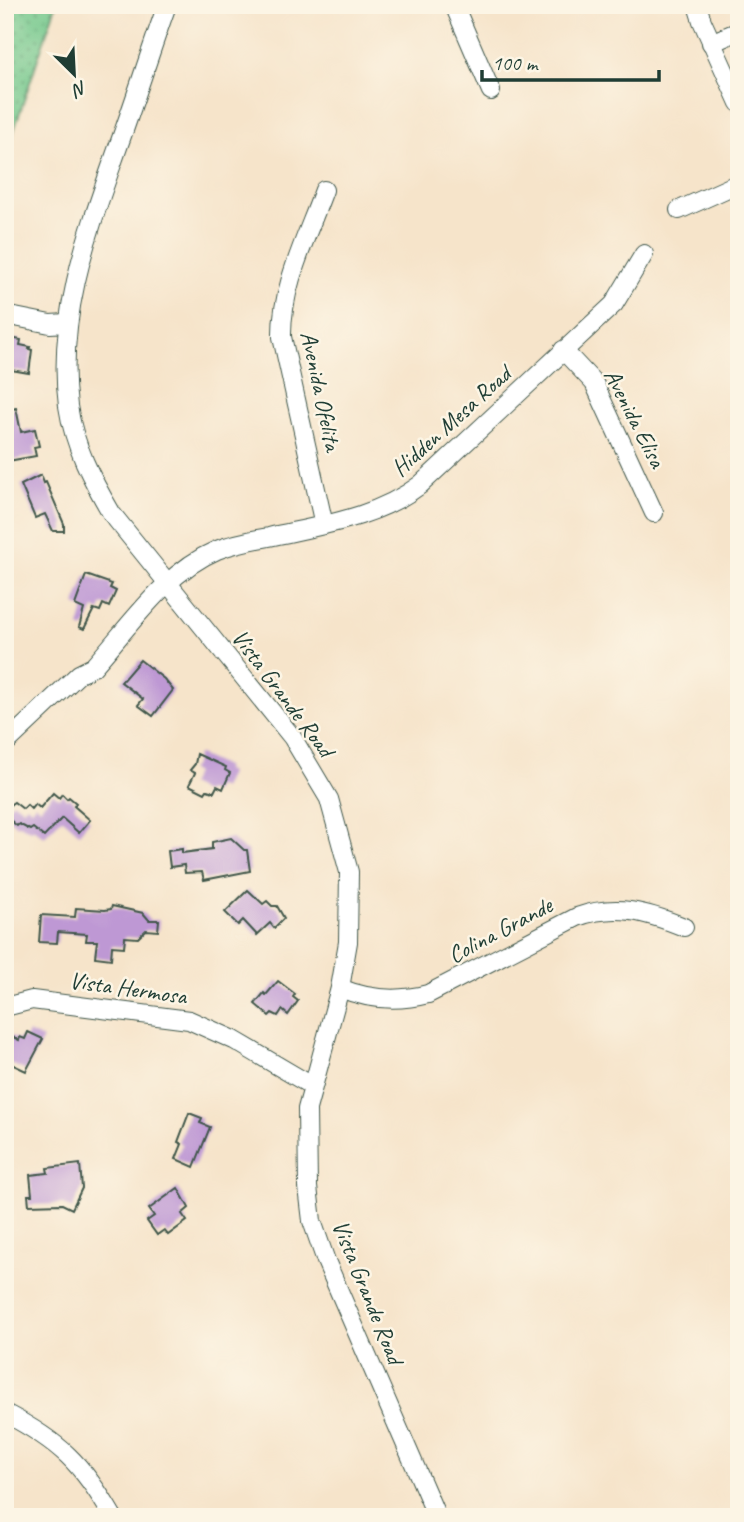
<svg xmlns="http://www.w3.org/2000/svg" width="744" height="1522" font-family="Caveat,sans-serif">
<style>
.grass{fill:url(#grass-dots);stroke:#498260;stroke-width:2}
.building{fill:#be98d4}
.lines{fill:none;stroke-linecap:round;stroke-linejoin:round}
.minor-casing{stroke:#3f564a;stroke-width:20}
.minor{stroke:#fff;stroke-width:18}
.labels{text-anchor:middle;stroke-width:5;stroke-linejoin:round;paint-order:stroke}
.street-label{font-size:24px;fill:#1f3d34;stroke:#fcf5e5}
</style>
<defs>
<pattern id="grass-dots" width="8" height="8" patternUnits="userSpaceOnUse" patternTransform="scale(1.75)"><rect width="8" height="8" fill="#73c88c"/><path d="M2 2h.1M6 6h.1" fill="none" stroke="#5ea473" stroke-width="1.8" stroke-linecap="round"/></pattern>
</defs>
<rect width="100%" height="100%" fill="#fcf5e5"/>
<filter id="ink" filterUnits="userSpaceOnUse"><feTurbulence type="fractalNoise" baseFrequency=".0143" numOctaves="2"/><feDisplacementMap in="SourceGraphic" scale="14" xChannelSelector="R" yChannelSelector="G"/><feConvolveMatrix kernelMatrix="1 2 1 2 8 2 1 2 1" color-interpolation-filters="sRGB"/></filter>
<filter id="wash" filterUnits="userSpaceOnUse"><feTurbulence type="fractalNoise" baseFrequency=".00686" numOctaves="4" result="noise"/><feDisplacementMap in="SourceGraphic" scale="28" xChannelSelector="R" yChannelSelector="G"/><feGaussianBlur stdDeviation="1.57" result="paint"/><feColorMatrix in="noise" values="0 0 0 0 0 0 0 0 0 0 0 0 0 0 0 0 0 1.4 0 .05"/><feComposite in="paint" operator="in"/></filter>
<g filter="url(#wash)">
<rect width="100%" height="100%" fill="#f6e4ca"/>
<path class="grass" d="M 5,5 L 56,5 L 5,157 Z"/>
<g id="blocks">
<g class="building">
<path d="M 10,338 L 21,340 L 20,345 L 30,347 L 29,349 L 32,350 L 29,373 L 5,369 L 5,345 L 10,345 Z"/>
<path d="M 16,408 L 21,432 L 35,429 L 39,446 L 34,447 L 36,456 L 8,461 L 5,451 L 5,411 Z"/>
<path d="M 41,475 L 44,483 L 46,482 L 64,524 L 64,531 L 53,531 L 45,514 L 35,518 L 21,485 Z"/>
<path d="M 86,575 L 112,584 L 110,588 L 116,591 L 109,607 L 103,604 L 100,611 L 94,609 L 84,629 L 79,627 L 84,609 L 75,605 Z"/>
<path d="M 140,660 L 164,679 L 173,690 L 153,716 L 138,705 L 143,699 L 121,682 Z"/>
<path d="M 197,754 L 226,767 L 225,770 L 230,773 L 223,789 L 217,786 L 214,792 L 207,790 L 205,793 L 189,785 L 195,773 L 190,770 L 195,764 Z"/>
<path d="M 53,793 L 59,798 L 62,794 L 67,799 L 69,797 L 76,803 L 74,806 L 90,820 L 79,833 L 62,818 L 44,837 L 33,828 L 30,830 L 19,824 L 17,826 L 10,820 L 5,826 L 5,810 L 11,804 L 14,802 L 23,809 L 27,805 L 31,809 L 35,804 L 40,808 Z"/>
<path d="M 231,838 L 244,850 L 247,850 L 250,871 L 204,880 L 202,872 L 185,873 L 184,865 L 170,867 L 168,851 L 182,849 L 182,853 L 212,849 L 212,842 Z"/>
<path d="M 248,890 L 263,904 L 267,901 L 272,906 L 277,906 L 284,918 L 274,928 L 270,923 L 257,935 L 243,920 L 238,925 L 225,912 Z"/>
<path d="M 112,906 L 143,913 L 149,920 L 159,920 L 158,931 L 146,930 L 138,938 L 125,937 L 124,947 L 112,946 L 111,959 L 95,957 L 97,941 L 86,941 L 87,934 L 58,932 L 57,943 L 39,942 L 41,915 L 75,917 L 76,908 L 105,910 L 111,909 Z"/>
<path d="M 278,981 L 295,994 L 293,997 L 298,1001 L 288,1015 L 282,1010 L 278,1016 L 272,1013 L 269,1016 L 255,1004 L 264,993 L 266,995 Z"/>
<path d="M 28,1032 L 43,1039 L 26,1071 L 5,1061 L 5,1043 L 9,1035 L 19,1040 L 20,1037 L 25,1039 Z"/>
<path d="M 189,1113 L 202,1118 L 200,1123 L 210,1127 L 194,1167 L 176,1159 L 182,1144 L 178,1142 Z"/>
<path d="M 80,1164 L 82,1188 L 72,1209 L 62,1204 L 29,1205 L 28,1195 L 32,1195 L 30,1175 L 48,1173 L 47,1168 Z"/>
<path d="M 178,1188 L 189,1208 L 182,1214 L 187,1221 L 168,1235 L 164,1230 L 157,1235 L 147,1221 L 154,1216 L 149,1209 Z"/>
</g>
</g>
</g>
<g filter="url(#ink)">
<use href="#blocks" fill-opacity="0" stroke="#3f564a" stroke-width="2"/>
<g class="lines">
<g class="minor-casing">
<g id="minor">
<path d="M 167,5 C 150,52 135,100 118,147 C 89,230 56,316 68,406 C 74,446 92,480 112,514 L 292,737 L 329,799 L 349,872 L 348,942 L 340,988 L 307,1109 L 308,1187 L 312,1221 L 326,1261 L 437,1517"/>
<path d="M 454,5 L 491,91"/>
<path d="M 697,5 L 702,21 L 739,103"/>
<path d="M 711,43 L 739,31"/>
<path d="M 324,190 C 307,237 281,286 282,337 L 324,525"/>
<path d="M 679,210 L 739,183"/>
<path d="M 5,315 L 50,324 L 67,323"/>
<path d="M 563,350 L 594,383 L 654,513"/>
<path d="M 5,744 L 79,674 L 93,667 C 130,626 165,572 217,550 C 234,543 252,540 269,537 C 322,525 376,518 420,485 L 614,304 L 644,254"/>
<path d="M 340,988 C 369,1000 397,1002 428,994 L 577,917 C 616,903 647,912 684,927"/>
<path d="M 5,1007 L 32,1000 L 189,1020 L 234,1040 L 312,1086"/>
<path d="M 5,1413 C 60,1442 82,1463 113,1517"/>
</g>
</g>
<use href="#minor" class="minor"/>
</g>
</g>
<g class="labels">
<g class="street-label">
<text transform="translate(321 391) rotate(78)" y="8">Avenida Ofelita</text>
<text transform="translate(635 418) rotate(63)" y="8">Avenida Elisa</text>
<text transform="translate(451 421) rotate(-42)" y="8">Hidden Mesa Road</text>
<text transform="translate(283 693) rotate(53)" y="8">Vista Grande Road</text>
<text transform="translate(500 930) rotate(-28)" y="8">Colina Grande</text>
<text transform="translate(128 988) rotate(8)" y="8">Vista Hermosa</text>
<text transform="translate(368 1292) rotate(68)" y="8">Vista Grande Road</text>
</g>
</g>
<rect width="744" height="1522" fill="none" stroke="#fcf5e5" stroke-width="28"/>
<g transform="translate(74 74) rotate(156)" stroke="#fcf5e5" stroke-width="5" paint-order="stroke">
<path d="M0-5L12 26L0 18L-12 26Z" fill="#1f3d34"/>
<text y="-10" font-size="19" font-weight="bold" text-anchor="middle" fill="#1f3d34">N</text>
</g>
<path d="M482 70v10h177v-10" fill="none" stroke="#1f3d34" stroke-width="3.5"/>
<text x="492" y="70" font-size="21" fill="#1f3d34" stroke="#fcf5e5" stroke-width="5" paint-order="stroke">100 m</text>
</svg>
